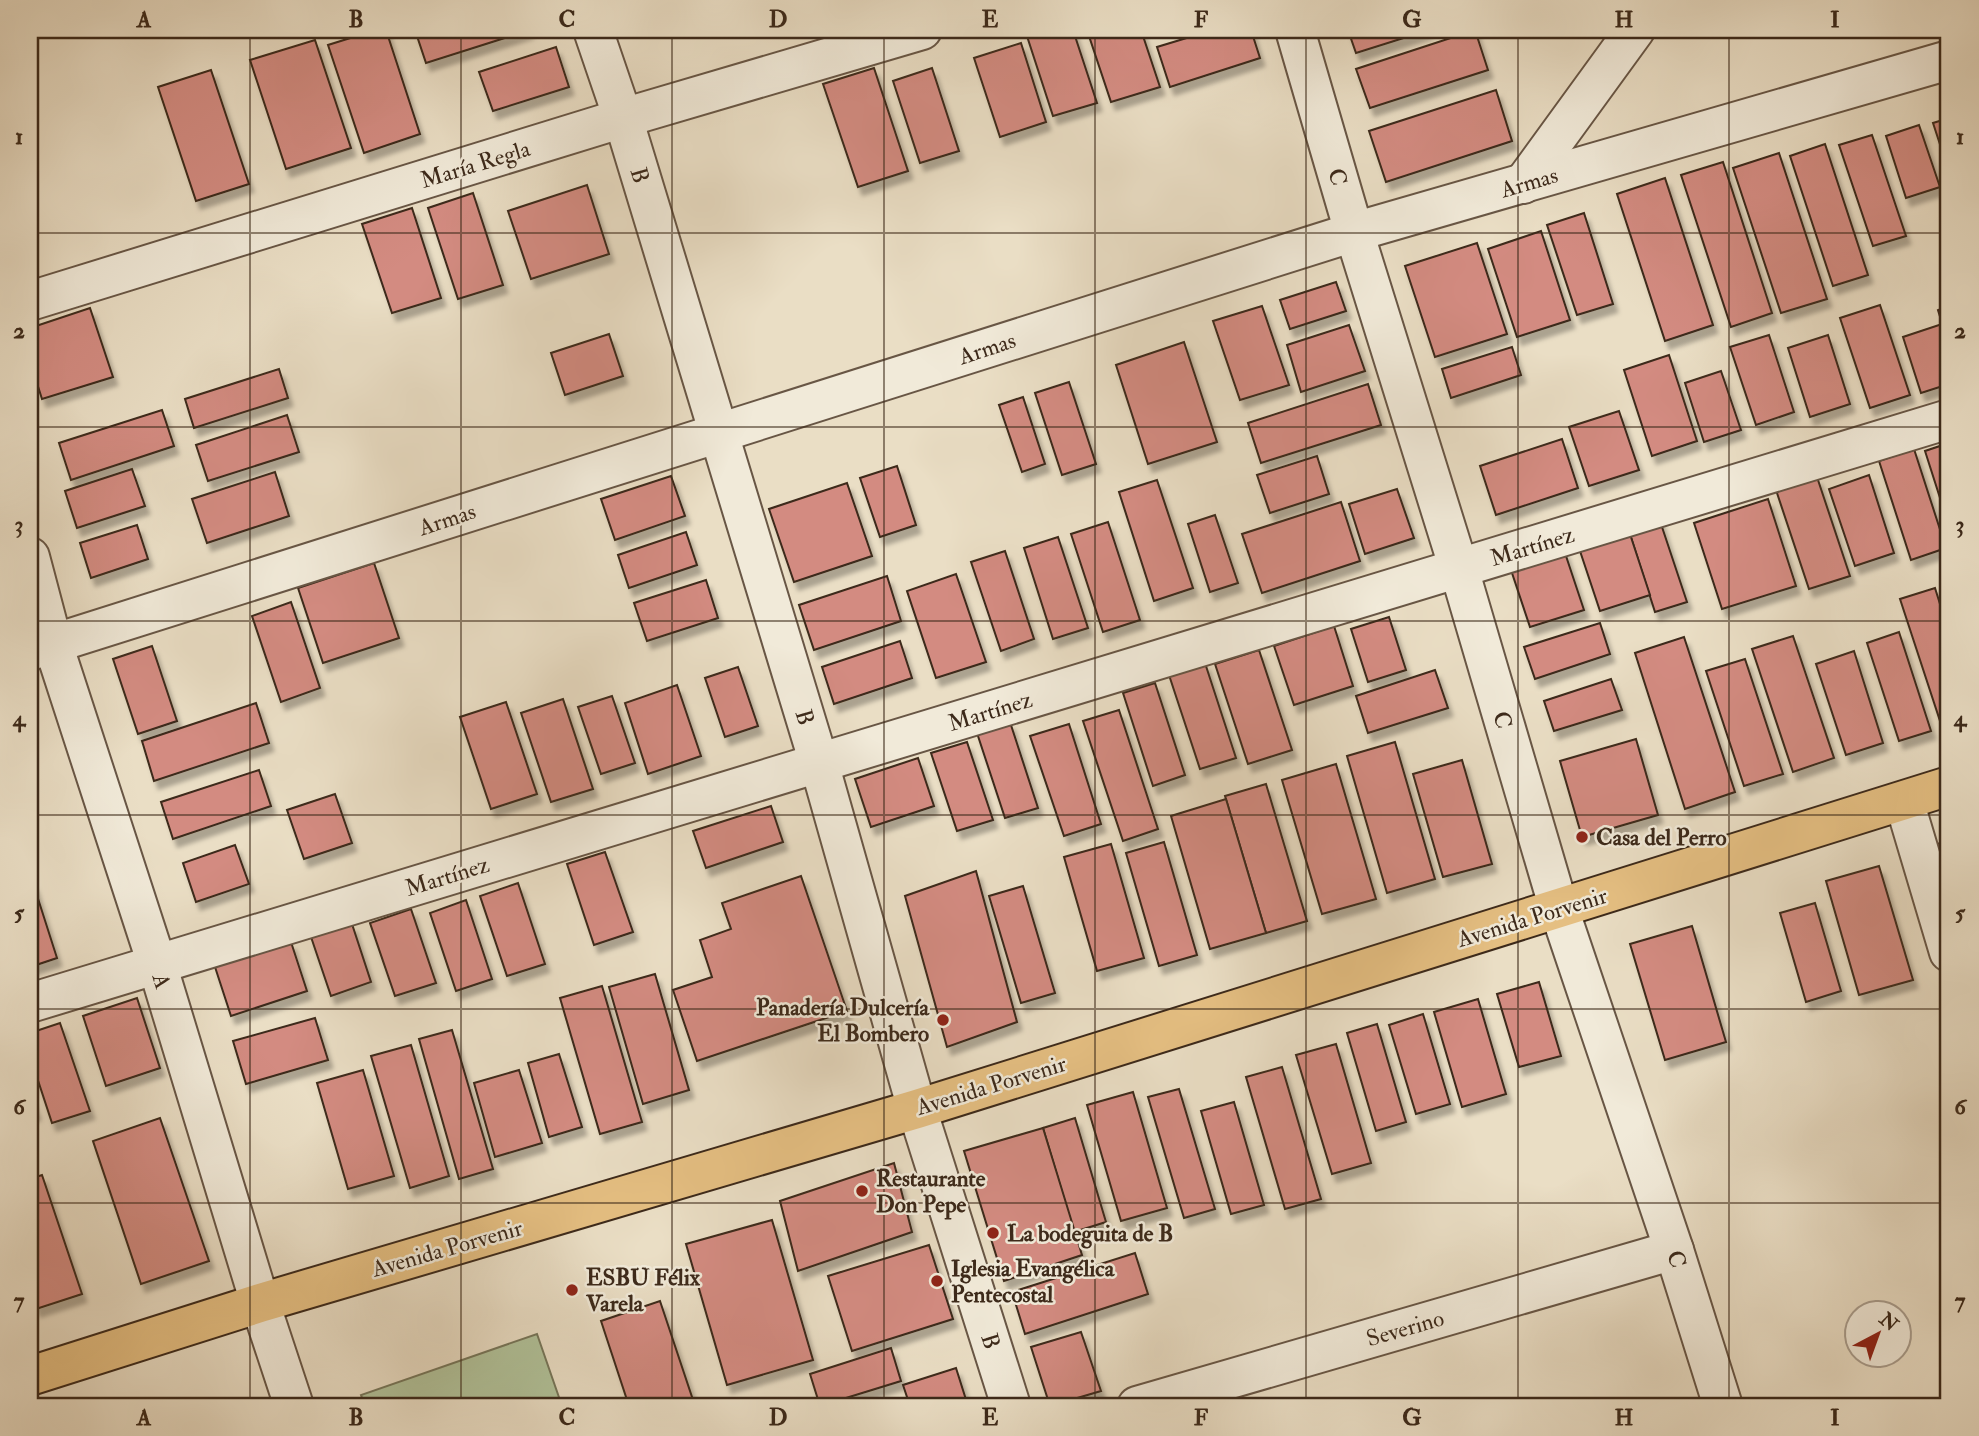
<svg xmlns="http://www.w3.org/2000/svg" width="1979" height="1436" font-family="'IM FELL Double Pica',serif">
<style>
.green{fill:#b1c29a;stroke:#76765a;stroke-width:2}
.building{fill:#d38b81;stroke:#3c291a;stroke-width:2;filter:url(#shadow)}
.lines{fill:none;stroke-linecap:round;stroke-linejoin:round}
.minor-casing{stroke:#685645;stroke-width:42}
.major-casing{stroke:#3c291a;stroke-width:42}
.minor{stroke:#f1ead9;stroke-width:38}
.major{stroke:#e5bf82;stroke-width:38}
.grid{fill:none;stroke:#3c291a;stroke-width:2;stroke-opacity:0.55}
.poi-dot{fill:#8f2418;stroke:#f1ead9;stroke-width:2.5}
.labels{text-anchor:middle;stroke-width:5;stroke-linejoin:round;paint-order:stroke}
.street-label{font-size:23px;fill:#3c291a;stroke:#f1ead9}
.poi-label{font-size:23px;font-weight:bold;fill:#3c291a;stroke:#f1ead9;text-anchor:start}
.neatline{fill:none;stroke:#3c291a;stroke-width:2.5}
.grid-label{font-size:23px;text-anchor:middle;font-weight:bold;fill:#3c291a}
</style>
<defs>
<filter id="shadow"><feDropShadow dx="4.5" dy="8" stdDeviation="2" flood-color="#0004"/></filter>
</defs>
<rect width="100%" height="100%" fill="#eadec5"/>
<filter id="stains"><feTurbulence type="fractalNoise" baseFrequency=".00286" numOctaves="4"/><feColorMatrix values="0 0 0 0 .2 0 0 0 0 .09 0 0 0 0 .02 0 0 0 .5 -.17"/></filter>
<radialGradient id="worn" r=".72"><stop offset=".6" stop-color="#630" stop-opacity="0"/><stop offset="1" stop-color="#630" stop-opacity=".3"/></radialGradient>
<path class="green" d="M 537,1334 L 562,1406 L 365,1406 L 361,1395 Z"/>
<g class="building">
<path d="M 376,30 L 386,30 L 420,134 L 364,153 L 328,45 Z"/>
<path d="M 415,30 L 530,30 L 426,63 Z"/>
<path d="M 1025,30 L 1073,30 L 1097,103 L 1053,116 Z"/>
<path d="M 1087,30 L 1141,30 L 1160,87 L 1111,102 Z"/>
<path d="M 1213,30 L 1251,30 L 1260,58 L 1170,87 L 1157,47 Z"/>
<path d="M 1348,30 L 1429,30 L 1356,53 Z"/>
<path d="M 1475,30 L 1488,70 L 1370,108 L 1356,69 Z"/>
<path d="M 315,40 L 351,148 L 286,169 L 250,60 Z"/>
<path d="M 1021,43 L 1046,122 L 1000,137 L 974,58 Z"/>
<path d="M 556,47 L 569,87 L 493,111 L 479,72 Z"/>
<path d="M 874,68 L 908,171 L 858,187 L 823,84 Z"/>
<path d="M 932,68 L 959,151 L 920,163 L 893,81 Z"/>
<path d="M 211,70 L 249,184 L 196,201 L 158,87 Z"/>
<path d="M 1496,90 L 1512,141 L 1386,182 L 1369,131 Z"/>
<path d="M 1949,118 L 1949,172 L 1933,123 Z"/>
<path d="M 1919,125 L 1940,187 L 1906,198 L 1886,136 Z"/>
<path d="M 1872,135 L 1906,236 L 1873,246 L 1839,145 Z"/>
<path d="M 1825,144 L 1868,275 L 1833,286 L 1790,156 Z"/>
<path d="M 1779,153 L 1827,299 L 1781,313 L 1733,168 Z"/>
<path d="M 1723,162 L 1772,313 L 1731,327 L 1681,175 Z"/>
<path d="M 1665,178 L 1713,325 L 1665,341 L 1617,194 Z"/>
<path d="M 587,185 L 609,254 L 531,279 L 508,211 Z"/>
<path d="M 473,193 L 503,285 L 458,299 L 428,208 Z"/>
<path d="M 412,208 L 441,298 L 392,313 L 362,224 Z"/>
<path d="M 1584,213 L 1613,304 L 1577,315 L 1547,225 Z"/>
<path d="M 1541,231 L 1570,320 L 1517,337 L 1488,249 Z"/>
<path d="M 1477,243 L 1507,334 L 1435,357 L 1405,266 Z"/>
<path d="M 1336,282 L 1346,311 L 1290,329 L 1280,300 Z"/>
<path d="M 1880,305 L 1910,395 L 1870,408 L 1840,318 Z"/>
<path d="M 1262,306 L 1289,385 L 1240,400 L 1213,321 Z"/>
<path d="M 1949,306 L 1949,346 L 1938,310 Z"/>
<path d="M 90,308 L 113,377 L 42,399 L 30,361 L 30,328 Z"/>
<path d="M 1942,324 L 1949,346 L 1949,384 L 1921,393 L 1903,337 Z"/>
<path d="M 1349,325 L 1365,371 L 1301,392 L 1287,345 Z"/>
<path d="M 609,334 L 623,376 L 565,395 L 551,353 Z"/>
<path d="M 1769,335 L 1794,412 L 1756,425 L 1730,347 Z"/>
<path d="M 1828,335 L 1850,404 L 1810,417 L 1788,348 Z"/>
<path d="M 1184,342 L 1217,442 L 1148,464 L 1116,365 Z"/>
<path d="M 1512,347 L 1521,375 L 1451,398 L 1442,369 Z"/>
<path d="M 1669,355 L 1697,441 L 1652,456 L 1624,370 Z"/>
<path d="M 279,369 L 288,398 L 194,428 L 185,399 Z"/>
<path d="M 1721,371 L 1741,430 L 1704,442 L 1685,383 Z"/>
<path d="M 1069,382 L 1096,464 L 1062,475 L 1035,393 Z"/>
<path d="M 1368,384 L 1381,425 L 1261,463 L 1248,423 Z"/>
<path d="M 1023,397 L 1045,464 L 1022,472 L 999,405 Z"/>
<path d="M 162,410 L 174,446 L 71,480 L 59,443 Z"/>
<path d="M 1619,411 L 1639,470 L 1589,486 L 1569,427 Z"/>
<path d="M 287,415 L 299,452 L 208,481 L 196,445 Z"/>
<path d="M 1562,439 L 1578,488 L 1496,515 L 1480,466 Z"/>
<path d="M 1949,443 L 1949,526 L 1925,451 Z"/>
<path d="M 1914,449 L 1946,548 L 1911,560 L 1879,461 Z"/>
<path d="M 1317,456 L 1329,494 L 1270,513 L 1257,475 Z"/>
<path d="M 897,466 L 916,525 L 880,537 L 860,478 Z"/>
<path d="M 132,469 L 145,506 L 77,528 L 65,491 Z"/>
<path d="M 275,472 L 289,516 L 207,543 L 192,499 Z"/>
<path d="M 1869,475 L 1894,553 L 1855,566 L 1829,489 Z"/>
<path d="M 671,476 L 685,516 L 615,540 L 601,499 Z"/>
<path d="M 1817,477 L 1850,576 L 1809,589 L 1776,490 Z"/>
<path d="M 1157,480 L 1193,588 L 1154,601 L 1119,492 Z"/>
<path d="M 847,483 L 872,556 L 794,582 L 769,509 Z"/>
<path d="M 1397,489 L 1414,538 L 1365,554 L 1349,504 Z"/>
<path d="M 1768,499 L 1796,586 L 1722,609 L 1694,523 Z"/>
<path d="M 1341,502 L 1360,561 L 1262,593 L 1242,534 Z"/>
<path d="M 1215,515 L 1238,583 L 1210,592 L 1188,524 Z"/>
<path d="M 1659,518 L 1687,602 L 1655,612 L 1628,528 Z"/>
<path d="M 1108,522 L 1140,620 L 1103,632 L 1071,534 Z"/>
<path d="M 137,525 L 148,559 L 91,578 L 80,543 Z"/>
<path d="M 1628,528 L 1650,595 L 1600,611 L 1578,545 Z"/>
<path d="M 686,532 L 697,565 L 629,588 L 618,555 Z"/>
<path d="M 1058,537 L 1088,628 L 1053,639 L 1024,548 Z"/>
<path d="M 1564,550 L 1584,610 L 1530,627 L 1510,567 Z"/>
<path d="M 1005,551 L 1034,639 L 1001,651 L 971,562 Z"/>
<path d="M 374,563 L 399,638 L 323,663 L 298,588 Z"/>
<path d="M 956,574 L 986,662 L 936,678 L 907,591 Z"/>
<path d="M 887,576 L 901,621 L 814,650 L 799,605 Z"/>
<path d="M 706,580 L 718,618 L 647,641 L 634,603 Z"/>
<path d="M 1935,588 L 1949,633 L 1949,725 L 1942,727 L 1900,599 Z"/>
<path d="M 291,602 L 320,688 L 281,702 L 252,616 Z"/>
<path d="M 1389,617 L 1406,670 L 1368,682 L 1351,629 Z"/>
<path d="M 1600,623 L 1610,654 L 1535,679 L 1524,647 Z"/>
<path d="M 1334,626 L 1353,686 L 1294,705 L 1274,646 Z"/>
<path d="M 1899,632 L 1931,731 L 1899,741 L 1867,643 Z"/>
<path d="M 1793,636 L 1834,758 L 1793,772 L 1752,649 Z"/>
<path d="M 1684,637 L 1735,792 L 1685,809 L 1635,653 Z"/>
<path d="M 900,641 L 912,678 L 834,704 L 822,667 Z"/>
<path d="M 152,646 L 177,721 L 138,734 L 113,659 Z"/>
<path d="M 1259,650 L 1292,750 L 1248,764 L 1215,664 Z"/>
<path d="M 1854,651 L 1883,743 L 1846,755 L 1816,664 Z"/>
<path d="M 1745,659 L 1783,774 L 1744,786 L 1706,671 Z"/>
<path d="M 1205,663 L 1236,758 L 1200,769 L 1169,675 Z"/>
<path d="M 738,667 L 758,726 L 725,737 L 705,678 Z"/>
<path d="M 1435,670 L 1448,708 L 1368,733 L 1356,696 Z"/>
<path d="M 1611,679 L 1622,710 L 1554,731 L 1544,701 Z"/>
<path d="M 1155,683 L 1185,775 L 1153,786 L 1123,693 Z"/>
<path d="M 677,685 L 701,756 L 648,774 L 625,703 Z"/>
<path d="M 612,696 L 635,763 L 601,774 L 578,707 Z"/>
<path d="M 563,699 L 593,789 L 551,802 L 521,713 Z"/>
<path d="M 506,702 L 537,794 L 491,809 L 460,717 Z"/>
<path d="M 256,703 L 269,743 L 154,781 L 142,741 Z"/>
<path d="M 1119,710 L 1158,829 L 1123,841 L 1083,721 Z"/>
<path d="M 1010,722 L 1038,808 L 1005,818 L 977,733 Z"/>
<path d="M 1069,724 L 1101,824 L 1064,836 L 1030,736 Z"/>
<path d="M 1636,739 L 1658,815 L 1582,837 L 1560,761 Z"/>
<path d="M 967,742 L 993,820 L 957,831 L 931,753 Z"/>
<path d="M 1395,742 L 1435,879 L 1387,893 L 1347,756 Z"/>
<path d="M 918,758 L 934,806 L 871,827 L 855,779 Z"/>
<path d="M 1462,760 L 1492,864 L 1443,877 L 1413,774 Z"/>
<path d="M 1336,764 L 1376,899 L 1322,914 L 1282,780 Z"/>
<path d="M 259,770 L 271,806 L 173,839 L 161,802 Z"/>
<path d="M 1266,784 L 1307,921 L 1266,933 L 1225,796 Z"/>
<path d="M 335,794 L 352,843 L 304,859 L 287,810 Z"/>
<path d="M 1226,799 L 1266,933 L 1210,949 L 1171,816 Z"/>
<path d="M 771,806 L 783,842 L 706,868 L 693,831 Z"/>
<path d="M 1949,841 L 1949,899 L 1933,845 Z"/>
<path d="M 1164,842 L 1197,955 L 1159,966 L 1126,853 Z"/>
<path d="M 1111,844 L 1144,958 L 1097,971 L 1064,857 Z"/>
<path d="M 235,845 L 249,884 L 196,902 L 183,863 Z"/>
<path d="M 605,852 L 633,932 L 594,945 L 567,864 Z"/>
<path d="M 1879,866 L 1913,980 L 1859,995 L 1826,881 Z"/>
<path d="M 976,871 L 1017,1022 L 947,1047 L 905,896 Z"/>
<path d="M 801,876 L 847,1011 L 697,1061 L 673,990 L 712,977 L 700,940 L 731,929 L 722,903 Z"/>
<path d="M 33,883 L 57,958 L 30,967 L 30,884 Z"/>
<path d="M 518,883 L 545,964 L 507,976 L 480,896 Z"/>
<path d="M 1023,886 L 1055,993 L 1021,1003 L 989,896 Z"/>
<path d="M 466,900 L 492,979 L 456,991 L 430,913 Z"/>
<path d="M 1815,903 L 1841,991 L 1806,1002 L 1780,913 Z"/>
<path d="M 411,909 L 436,983 L 395,996 L 370,923 Z"/>
<path d="M 352,924 L 371,982 L 331,996 L 311,937 Z"/>
<path d="M 1692,926 L 1726,1042 L 1665,1060 L 1630,944 Z"/>
<path d="M 291,942 L 307,991 L 231,1016 L 215,967 Z"/>
<path d="M 655,974 L 689,1090 L 643,1104 L 609,987 Z"/>
<path d="M 1539,982 L 1561,1056 L 1519,1067 L 1497,994 Z"/>
<path d="M 602,986 L 642,1122 L 600,1134 L 560,998 Z"/>
<path d="M 137,998 L 160,1068 L 106,1086 L 83,1016 Z"/>
<path d="M 1478,999 L 1506,1094 L 1462,1107 L 1434,1012 Z"/>
<path d="M 1423,1014 L 1450,1104 L 1416,1114 L 1389,1025 Z"/>
<path d="M 315,1018 L 328,1060 L 246,1084 L 233,1041 Z"/>
<path d="M 60,1023 L 90,1111 L 52,1123 L 30,1056 L 30,1033 Z"/>
<path d="M 1377,1024 L 1406,1122 L 1376,1131 L 1347,1033 Z"/>
<path d="M 452,1030 L 493,1169 L 459,1179 L 419,1039 Z"/>
<path d="M 1336,1044 L 1371,1163 L 1332,1174 L 1296,1055 Z"/>
<path d="M 411,1045 L 449,1176 L 410,1188 L 371,1056 Z"/>
<path d="M 559,1054 L 582,1127 L 549,1137 L 528,1063 Z"/>
<path d="M 1282,1067 L 1321,1199 L 1285,1209 L 1246,1077 Z"/>
<path d="M 363,1070 L 394,1176 L 348,1189 L 317,1083 Z"/>
<path d="M 519,1070 L 542,1143 L 495,1157 L 474,1083 Z"/>
<path d="M 1179,1089 L 1215,1209 L 1184,1218 L 1148,1097 Z"/>
<path d="M 1133,1092 L 1167,1208 L 1121,1221 L 1087,1105 Z"/>
<path d="M 30,1095 L 36,1112 L 30,1114 Z"/>
<path d="M 1234,1102 L 1264,1205 L 1231,1214 L 1201,1111 Z"/>
<path d="M 160,1118 L 209,1261 L 141,1284 L 93,1141 Z"/>
<path d="M 1075,1118 L 1106,1222 L 1074,1232 L 1043,1128 Z"/>
<path d="M 1043,1128 L 1082,1255 L 1004,1281 L 964,1151 Z"/>
<path d="M 894,1163 L 912,1232 L 798,1271 L 780,1201 Z"/>
<path d="M 42,1175 L 82,1294 L 36,1309 L 30,1291 L 30,1179 Z"/>
<path d="M 772,1220 L 813,1360 L 727,1385 L 686,1244 Z"/>
<path d="M 929,1245 L 953,1319 L 852,1351 L 828,1276 Z"/>
<path d="M 1135,1253 L 1148,1294 L 1025,1334 L 1012,1292 Z"/>
<path d="M 660,1301 L 695,1406 L 629,1406 L 601,1321 Z"/>
<path d="M 1081,1332 L 1101,1391 L 1050,1406 L 1031,1347 Z"/>
<path d="M 891,1348 L 901,1381 L 820,1406 L 810,1374 Z"/>
<path d="M 956,1368 L 968,1406 L 910,1406 L 903,1385 Z"/>
</g>
<g class="lines">
<g class="minor-casing">
<g id="minor">
<path d="M 593,30 L 623,118 L 819,763 L 917,1109 L 1011,1406"/>
<path d="M 1295,30 L 1354,232 L 1459,569 L 1559,909 L 1674,1250 L 1723,1406"/>
<path d="M 1523,184 L 1635,30"/>
<path d="M 30,301 L 623,118 L 922,30"/>
<path d="M 30,557 L 53,644 L 157,964 L 260,1303 L 294,1406"/>
<path d="M 30,651 L 1354,232 L 1949,60"/>
<path d="M 1904,801 L 1949,952"/>
<path d="M 30,1003 L 1949,419"/>
<path d="M 1137,1406 L 1674,1250"/>
</g>
</g>
<g class="major-casing">
<path id="major" d="M 30,1376 L 260,1303 L 917,1109 L 1949,786"/>
</g>
<use href="#minor" class="minor"/>
<use href="#major" class="major"/>
</g>
<path class="grid" d="M 250,30 L 250,1406M 461,30 L 461,1406M 672,30 L 672,1406M 884,30 L 884,1406M 1095,30 L 1095,1406M 1306,30 L 1306,1406M 1518,30 L 1518,1406M 1729,30 L 1729,1406M 30,233 L 1949,233M 30,427 L 1949,427M 30,621 L 1949,621M 30,815 L 1949,815M 30,1009 L 1949,1009M 30,1203 L 1949,1203"/>
<g class="poi-dot">
<circle cx="1582" cy="837" r="7"/>
<circle cx="943" cy="1020" r="7"/>
<circle cx="862" cy="1191" r="7"/>
<circle cx="993" cy="1233" r="7"/>
<circle cx="937" cy="1281" r="7"/>
<circle cx="572" cy="1290" r="7"/>
</g>
<g class="labels">
<g class="street-label">
<text transform="translate(475 164) rotate(-17)" y="8">María Regla</text>
<text transform="translate(640 175) rotate(73)" y="8">B</text>
<text transform="translate(1338 177) rotate(74)" y="8">C</text>
<text transform="translate(1529 182) rotate(-16)" y="8">Armas</text>
<text transform="translate(987 348) rotate(-18)" y="8">Armas</text>
<text transform="translate(447 519) rotate(-18)" y="8">Armas</text>
<text transform="translate(1532 546) rotate(-17)" y="8">Martínez</text>
<text transform="translate(990 711) rotate(-17)" y="8">Martínez</text>
<text transform="translate(805 717) rotate(73)" y="8">B</text>
<text transform="translate(1503 720) rotate(74)" y="8">C</text>
<text transform="translate(447 876) rotate(-17)" y="8">Martínez</text>
<text transform="translate(1532 917) rotate(-17)" y="8">Avenida Porvenir</text>
<text transform="translate(162 981) rotate(73)" y="8">A</text>
<text transform="translate(991 1085) rotate(-17)" y="8">Avenida Porvenir</text>
<text transform="translate(447 1248) rotate(-16)" y="8">Avenida Porvenir</text>
<text transform="translate(1677 1259) rotate(72)" y="8">C</text>
<text transform="translate(1405 1328) rotate(-16)" y="8">Severino</text>
<text transform="translate(991 1341) rotate(72)" y="8">B</text>
</g>
<g class="poi-label">
<text x="1596" y="845">Casa del Perro</text>
<text x="929" y="1015" text-anchor="end">Panadería Dulcería<tspan x="929" dy="26">El Bombero</tspan></text>
<text x="876" y="1186">Restaurante<tspan x="876" dy="26">Don Pepe</tspan></text>
<text x="1007" y="1241">La bodeguita de B</text>
<text x="951" y="1276">Iglesia Evangélica<tspan x="951" dy="26">Pentecostal</tspan></text>
<text x="586" y="1285">ESBU Félix<tspan x="586" dy="26">Varela</tspan></text>
</g>
</g>
<rect width="1979" height="1436" fill="none" stroke="#eadec5" stroke-width="77"/>
<g transform="translate(1878 1334) rotate(41)"><circle r="33" fill="#f1ead9" stroke="#a99d8d" stroke-width="2"/>
<path d="M0-5L12 26L0 18L-12 26Z" fill="#8f2418"/>
<text y="-10" font-size="19" font-weight="bold" text-anchor="middle" fill="#3c291a">N</text>
</g>
<rect x="38" y="38" width="1902" height="1360" class="neatline"/>
<g class="grid-label">
<text x="144" y="27">A</text>
<text x="356" y="27">B</text>
<text x="567" y="27">C</text>
<text x="778" y="27">D</text>
<text x="990" y="27">E</text>
<text x="1201" y="27">F</text>
<text x="1412" y="27">G</text>
<text x="1624" y="27">H</text>
<text x="1835" y="27">I</text>
<text x="19" y="144">1</text>
<text x="1960" y="144">1</text>
<text x="19" y="338">2</text>
<text x="1960" y="338">2</text>
<text x="19" y="532">3</text>
<text x="1960" y="532">3</text>
<text x="19" y="726">4</text>
<text x="1960" y="726">4</text>
<text x="19" y="920">5</text>
<text x="1960" y="920">5</text>
<text x="19" y="1114">6</text>
<text x="1960" y="1114">6</text>
<text x="19" y="1308">7</text>
<text x="1960" y="1308">7</text>
<text x="144" y="1425">A</text>
<text x="356" y="1425">B</text>
<text x="567" y="1425">C</text>
<text x="778" y="1425">D</text>
<text x="990" y="1425">E</text>
<text x="1201" y="1425">F</text>
<text x="1412" y="1425">G</text>
<text x="1624" y="1425">H</text>
<text x="1835" y="1425">I</text>
</g>
<rect width="100%" height="100%" filter="url(#stains)"/>
<rect width="100%" height="100%" fill="url(#worn)"/>
</svg>
